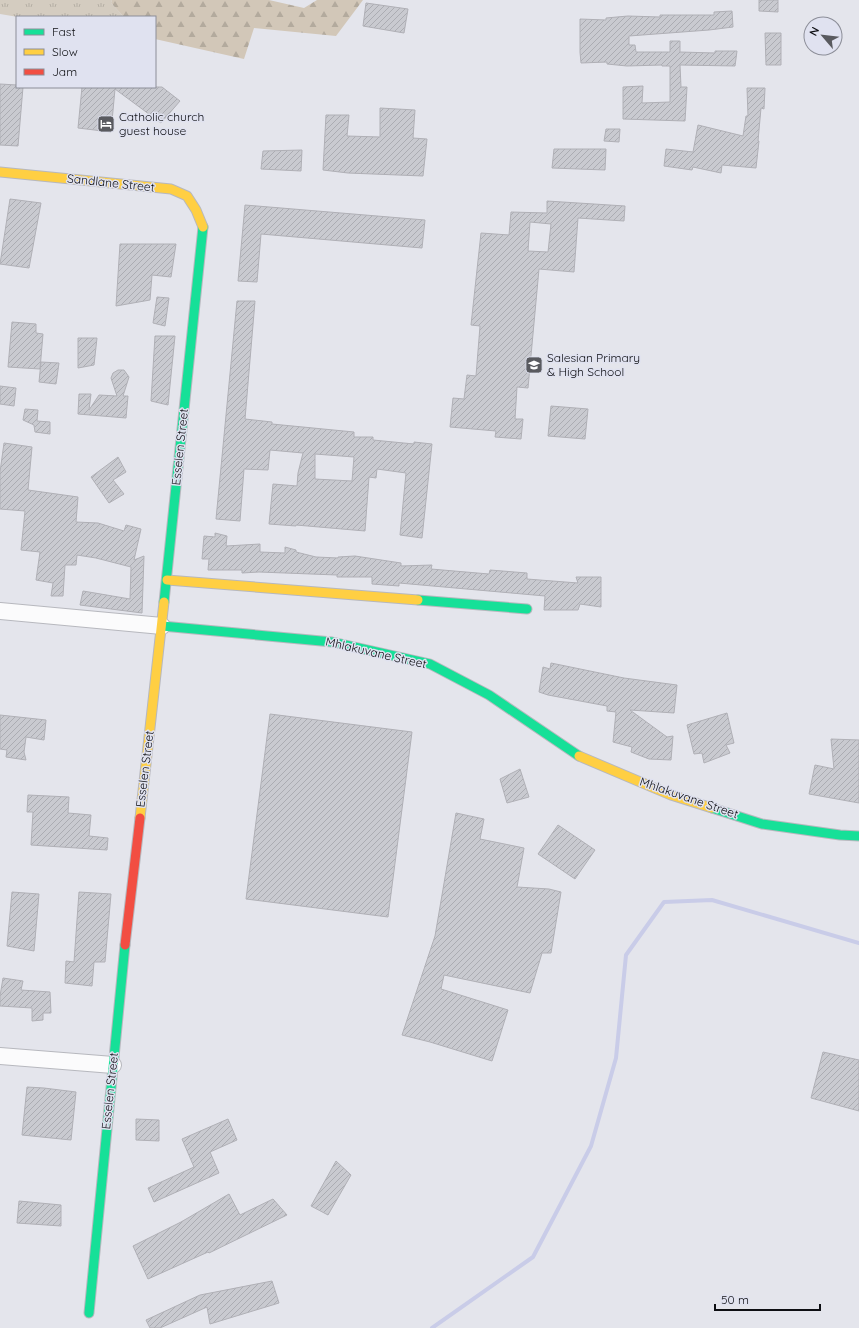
<svg xmlns="http://www.w3.org/2000/svg" width="859" height="1328" font-family="Quicksand,sans-serif">
<style>
.grass{fill:url(#grass-tufts)}
.forest{fill:url(#forest-firs)}
.lines{fill:none;stroke-linecap:round;stroke-linejoin:round}
.stream{stroke:#c9cce8;stroke-width:4}
.building{fill:url(#building-hatch);stroke:#b0b0b6;fill-rule:evenodd}
.street-casing{stroke:#b7b8be;stroke-width:18}
.fast-casing{stroke:#b7b8be;stroke-width:11}
.slow-casing{stroke:#b7b8be;stroke-width:11}
.jam-casing{stroke:#b7b8be;stroke-width:11}
.street{stroke:#fbfbfc;stroke-width:16}
.fast{stroke:#16e098;stroke-width:9}
.slow{stroke:#ffcf43;stroke-width:9}
.jam{stroke:#f24e42;stroke-width:9}
.labels{text-anchor:middle;stroke-width:3;stroke-linejoin:round;paint-order:stroke}
.poi-label{font-size:12px;fill:#0e0f13;stroke:#e0e2f0;text-anchor:start}
.street-label{font-size:12px;fill:#0e0f13;stroke:#e0e2f0}
</style>
<defs>
<pattern id="grass-tufts" width="24" height="20" patternUnits="userSpaceOnUse"><rect width="24" height="20" fill="#d4ccc0"/><path d="M3 7l-1-3M5 7V3M7 7l1-3M15 17l-1-3M17 17v-4M19 17l1-3" fill="none" stroke="#b5aea4"/></pattern>
<pattern id="forest-firs" width="22" height="20" patternUnits="userSpaceOnUse"><rect width="22" height="20" fill="#d2c7b8"/><path d="M5 1l3.5 6h-7zM16 11l3.5 6h-7z" fill="#b3aa9d"/></pattern>
<pattern id="building-hatch" width="6" height="6" patternUnits="userSpaceOnUse"><rect width="6" height="6" fill="#c9cad0"/><path d="M-1 1l2-2M0 6l6-6M5 7l2-2" fill="none" stroke="#abacb2"/></pattern>
</defs>
<rect width="100%" height="100%" fill="#e4e5ec"/>
<path class="grass" d="M 0,0 L 112,0 L 111,3 L 124,17 L 18,17 L 0,14 Z"/>
<path class="forest" d="M 112,0 L 269,0 L 304,8 L 317,0 L 363,0 L 336,36 L 254,28 L 244,59 L 155,39 L 155,17 L 124,17 L 111,3 Z"/>
<g class="lines">
<path class="stream" d="M 432,1328 L 533,1257 L 591,1146 L 616,1058 L 626,955 L 664,902 L 712,900 L 859,943"/>
</g>
<g class="building">
<path d="M 759,0 L 778,0 L 778,12 L 759,11 Z"/>
<path d="M 366,3 L 408,9 L 404,33 L 363,26 Z"/>
<path d="M 732,11 L 733,27 L 709,30 L 629,36 L 629,45 L 635,45 L 636,52 L 670,52 L 670,41 L 680,41 L 680,52 L 715,53 L 715,51 L 737,51 L 735,66 L 680,65 L 681,87 L 687,87 L 685,121 L 623,119 L 623,87 L 643,86 L 642,103 L 670,102 L 670,66 L 662,66 L 662,65 L 627,66 L 607,64 L 607,62 L 581,63 L 580,52 L 580,19 L 606,20 L 606,18 L 628,16 L 660,17 L 660,15 L 714,15 L 714,12 Z"/>
<path d="M 765,33 L 781,33 L 781,65 L 766,65 Z"/>
<path d="M 0,84 L 17,85 L 17,87 L 23,87 L 18,146 L 0,145 Z"/>
<path d="M 82,87 L 162,87 L 180,101 L 161,123 L 115,89 L 111,132 L 78,128 Z"/>
<path d="M 747,88 L 765,88 L 764,109 L 761,108 L 758,141 L 759,141 L 756,168 L 722,165 L 721,173 L 693,167 L 692,170 L 664,166 L 666,149 L 693,152 L 698,125 L 743,136 L 746,116 L 748,116 Z"/>
<path d="M 380,108 L 415,110 L 413,138 L 427,139 L 423,176 L 348,173 L 323,170 L 326,115 L 349,115 L 347,136 L 380,137 Z"/>
<path d="M 606,129 L 620,129 L 619,142 L 604,141 Z"/>
<path d="M 554,149 L 606,149 L 605,170 L 552,168 Z"/>
<path d="M 302,150 L 301,171 L 261,169 L 263,151 Z"/>
<path d="M 10,199 L 41,203 L 29,268 L 0,264 Z"/>
<path d="M 547,201 L 625,206 L 624,221 L 578,218 L 574,272 L 539,269 L 528,388 L 517,387 L 515,419 L 523,419 L 521,439 L 495,437 L 496,431 L 450,427 L 453,398 L 464,399 L 467,375 L 476,376 L 480,326 L 471,325 L 481,233 L 509,235 L 511,212 L 547,213 ZM 530,222 L 551,224 L 548,252 L 528,251 Z"/>
<path d="M 245,205 L 425,220 L 422,248 L 261,234 L 257,282 L 238,281 Z"/>
<path d="M 120,244 L 176,244 L 171,277 L 152,275 L 150,300 L 116,306 Z"/>
<path d="M 157,297 L 169,298 L 165,326 L 153,323 Z"/>
<path d="M 237,301 L 255,301 L 245,419 L 272,422 L 272,424 L 354,432 L 354,437 L 373,437 L 373,440 L 414,444 L 414,442 L 432,444 L 422,538 L 400,535 L 406,473 L 377,469 L 376,478 L 369,477 L 365,531 L 296,525 L 296,526 L 269,524 L 273,484 L 297,486 L 298,473 L 303,453 L 270,450 L 268,470 L 244,469 L 240,521 L 216,519 ZM 315,454 L 354,457 L 352,481 L 315,479 Z"/>
<path d="M 12,322 L 36,324 L 36,333 L 43,334 L 40,369 L 8,367 Z"/>
<path d="M 155,336 L 175,336 L 168,405 L 151,401 Z"/>
<path d="M 78,338 L 97,338 L 94,365 L 78,368 Z"/>
<path d="M 41,362 L 59,363 L 56,384 L 39,382 Z"/>
<path d="M 118,370 L 124,370 L 129,377 L 123,396 L 128,396 L 126,418 L 78,414 L 79,394 L 91,394 L 89,410 L 99,395 L 117,396 L 111,378 L 113,373 Z"/>
<path d="M 0,386 L 16,388 L 14,406 L 0,404 Z"/>
<path d="M 551,406 L 588,409 L 585,439 L 548,436 Z"/>
<path d="M 25,409 L 38,410 L 37,421 L 50,422 L 50,434 L 35,432 L 34,425 L 23,420 Z"/>
<path d="M 4,443 L 32,447 L 28,490 L 78,497 L 76,522 L 98,523 L 124,531 L 126,525 L 141,529 L 134,560 L 144,556 L 142,613 L 80,605 L 83,591 L 130,599 L 131,567 L 96,558 L 77,555 L 76,565 L 65,565 L 63,596 L 51,596 L 53,583 L 36,580 L 40,552 L 21,550 L 25,511 L 0,509 L 0,472 Z"/>
<path d="M 118,457 L 126,472 L 113,480 L 124,494 L 109,503 L 91,477 Z"/>
<path d="M 215,533 L 227,536 L 226,546 L 260,544 L 260,552 L 285,553 L 285,547 L 296,550 L 296,552 L 316,557 L 338,558 L 338,557 L 355,556 L 401,563 L 401,566 L 432,565 L 431,569 L 489,574 L 490,570 L 527,573 L 527,579 L 578,583 L 576,577 L 601,577 L 601,607 L 580,604 L 578,610 L 544,610 L 545,596 L 399,583 L 399,586 L 372,584 L 372,577 L 337,577 L 337,575 L 259,572 L 242,573 L 242,570 L 208,570 L 209,559 L 202,559 L 204,536 L 215,537 Z"/>
<path d="M 551,663 L 624,678 L 677,685 L 674,713 L 630,710 L 667,737 L 673,736 L 671,760 L 649,759 L 631,752 L 632,747 L 613,742 L 616,712 L 607,711 L 607,706 L 548,695 L 539,692 L 543,667 L 550,669 Z"/>
<path d="M 727,713 L 734,743 L 726,745 L 730,753 L 704,763 L 702,753 L 694,754 L 687,725 Z"/>
<path d="M 270,714 L 412,732 L 388,917 L 246,899 Z"/>
<path d="M 0,715 L 46,720 L 44,740 L 26,737 L 24,752 L 26,760 L 6,757 L 7,750 L 0,749 Z"/>
<path d="M 831,739 L 859,740 L 859,803 L 809,794 L 815,765 L 834,769 Z"/>
<path d="M 520,769 L 529,797 L 507,803 L 500,779 Z"/>
<path d="M 28,795 L 69,797 L 68,813 L 91,815 L 89,836 L 108,838 L 107,850 L 31,845 L 33,812 L 27,812 Z"/>
<path d="M 456,813 L 484,819 L 480,839 L 524,848 L 517,887 L 549,889 L 561,892 L 551,953 L 542,953 L 530,993 L 444,975 L 441,989 L 508,1010 L 492,1061 L 430,1042 L 402,1035 L 435,936 Z"/>
<path d="M 558,825 L 595,850 L 575,879 L 538,854 Z"/>
<path d="M 12,892 L 39,894 L 34,951 L 7,946 Z"/>
<path d="M 79,892 L 111,894 L 105,962 L 94,962 L 92,986 L 65,983 L 66,961 L 74,962 Z"/>
<path d="M 3,978 L 23,981 L 21,990 L 50,992 L 51,1013 L 43,1013 L 43,1020 L 32,1021 L 32,1008 L 0,1006 L 0,996 Z"/>
<path d="M 823,1052 L 859,1060 L 859,1111 L 811,1098 Z"/>
<path d="M 27,1087 L 44,1088 L 76,1092 L 71,1140 L 22,1135 Z"/>
<path d="M 136,1119 L 159,1120 L 159,1141 L 136,1140 Z"/>
<path d="M 228,1119 L 237,1140 L 210,1152 L 219,1173 L 154,1202 L 148,1188 L 194,1167 L 182,1139 Z"/>
<path d="M 336,1161 L 351,1175 L 328,1215 L 311,1206 Z"/>
<path d="M 229,1194 L 240,1215 L 273,1199 L 287,1215 L 209,1253 L 208,1252 L 148,1279 L 133,1246 L 181,1222 Z"/>
<path d="M 19,1201 L 61,1205 L 61,1226 L 17,1223 Z"/>
<path d="M 272,1281 L 279,1303 L 210,1324 L 207,1307 L 160,1328 L 150,1328 L 146,1320 L 200,1295 Z"/>
</g>
<g class="lines">
<g class="street-casing">
<g id="street">
<path d="M 0,611 L 162,626"/>
<path d="M 0,1056 L 113,1065"/>
</g>
</g>
<g class="fast-casing">
<g id="fast">
<path d="M 418,600 L 527,609"/>
<path d="M 164,602 L 203,227"/>
<path d="M 162,626 L 332,642 L 430,664 L 489,695 L 579,756"/>
<path d="M 712,808 L 762,824 L 840,835 L 859,836"/>
<path d="M 89,1313 L 125,945"/>
</g>
</g>
<g class="slow-casing">
<g id="slow">
<path d="M 0,172 L 171,189 L 187,196 L 196,210 L 203,227"/>
<path d="M 167,580 L 418,600"/>
<path d="M 579,756 L 671,795 L 712,808"/>
<path d="M 140,818 L 164,602"/>
</g>
</g>
<g class="jam-casing">
<path id="jam" d="M 125,945 L 140,818"/>
</g>
<use href="#street" class="street"/>
<use href="#fast" class="fast"/>
<use href="#slow" class="slow"/>
<use href="#jam" class="jam"/>
</g>
<defs>
<g id="hotel-square" transform="scale(0.9)"><rect x="-9" y="-9" width="18" height="18" rx="4" fill="#595a5f" stroke="#e0e2f0"/><path d="M-6-4.5h1.5V1H6V5H4.5V3h-9V5H-6ZM-4 0a1.8 1.8 0 1 1 3.6 0ZM.5 0V-2.5h3Q6-2.5 6 0Z" fill="#fff"/></g>
<g id="school-square" transform="scale(0.9)"><rect x="-9" y="-9" width="18" height="18" rx="4" fill="#595a5f" stroke="#e0e2f0"/><path d="M0-5L7-2L0 1L-7-2ZM-4 1L0 2.5L4 1V4Q0 6-4 4Z" fill="#fff"/></g>
</defs>
<g fill-rule="evenodd">
<use href="#hotel-square" x="106" y="124"/>
<use href="#school-square" x="534" y="365"/>
</g>
<g class="labels">
<g class="poi-label">
<text x="119" y="121">Catholic church<tspan x="119" dy="14">guest house</tspan></text>
<text x="547" y="362">Salesian Primary<tspan x="547" dy="14">&amp; High School</tspan></text>
</g>
<g class="street-label">
<text transform="translate(111 183) rotate(6)" y="4">Sandlane Street</text>
<text transform="translate(180 447) rotate(-84)" y="4">Esselen Street</text>
<text transform="translate(376 653) rotate(13)" y="4">Mhlakuvane Street</text>
<text transform="translate(145 769) rotate(-83)" y="4">Esselen Street</text>
<text transform="translate(689 798) rotate(19)" y="4">Mhlakuvane Street</text>
<text transform="translate(110 1091) rotate(-84)" y="4">Esselen Street</text>
</g>
</g>
<rect x="16" y="16" width="140" height="72" fill="#e0e2f0" stroke="#8c8e98"/>
<rect x="24" y="29" width="20" height="6" fill="#16e098" stroke="#8c8e98"/>
<text x="52" y="36" font-size="12" fill="#0e0f13">Fast</text>
<rect x="24" y="49" width="20" height="6" fill="#ffcf43" stroke="#8c8e98"/>
<text x="52" y="56" font-size="12" fill="#0e0f13">Slow</text>
<rect x="24" y="69" width="20" height="6" fill="#f24e42" stroke="#8c8e98"/>
<text x="52" y="76" font-size="12" fill="#0e0f13">Jam</text>
<g transform="translate(823 36) rotate(298)"><circle r="19" fill="#e0e2f0" stroke="#8c8e98"/>
<path d="M0-3L7 15L0 10L-7 15Z" fill="#595a5f"/>
<text y="-6" font-size="11" font-weight="bold" text-anchor="middle" fill="#0e0f13">N</text>
</g>
<path d="M715 1304v6h105v-6" fill="none" stroke="#0e0f13" stroke-width="2"/>
<text x="721" y="1304" font-size="12" fill="#0e0f13" stroke="#e0e2f0" stroke-width="3" paint-order="stroke">50 m</text>
</svg>
